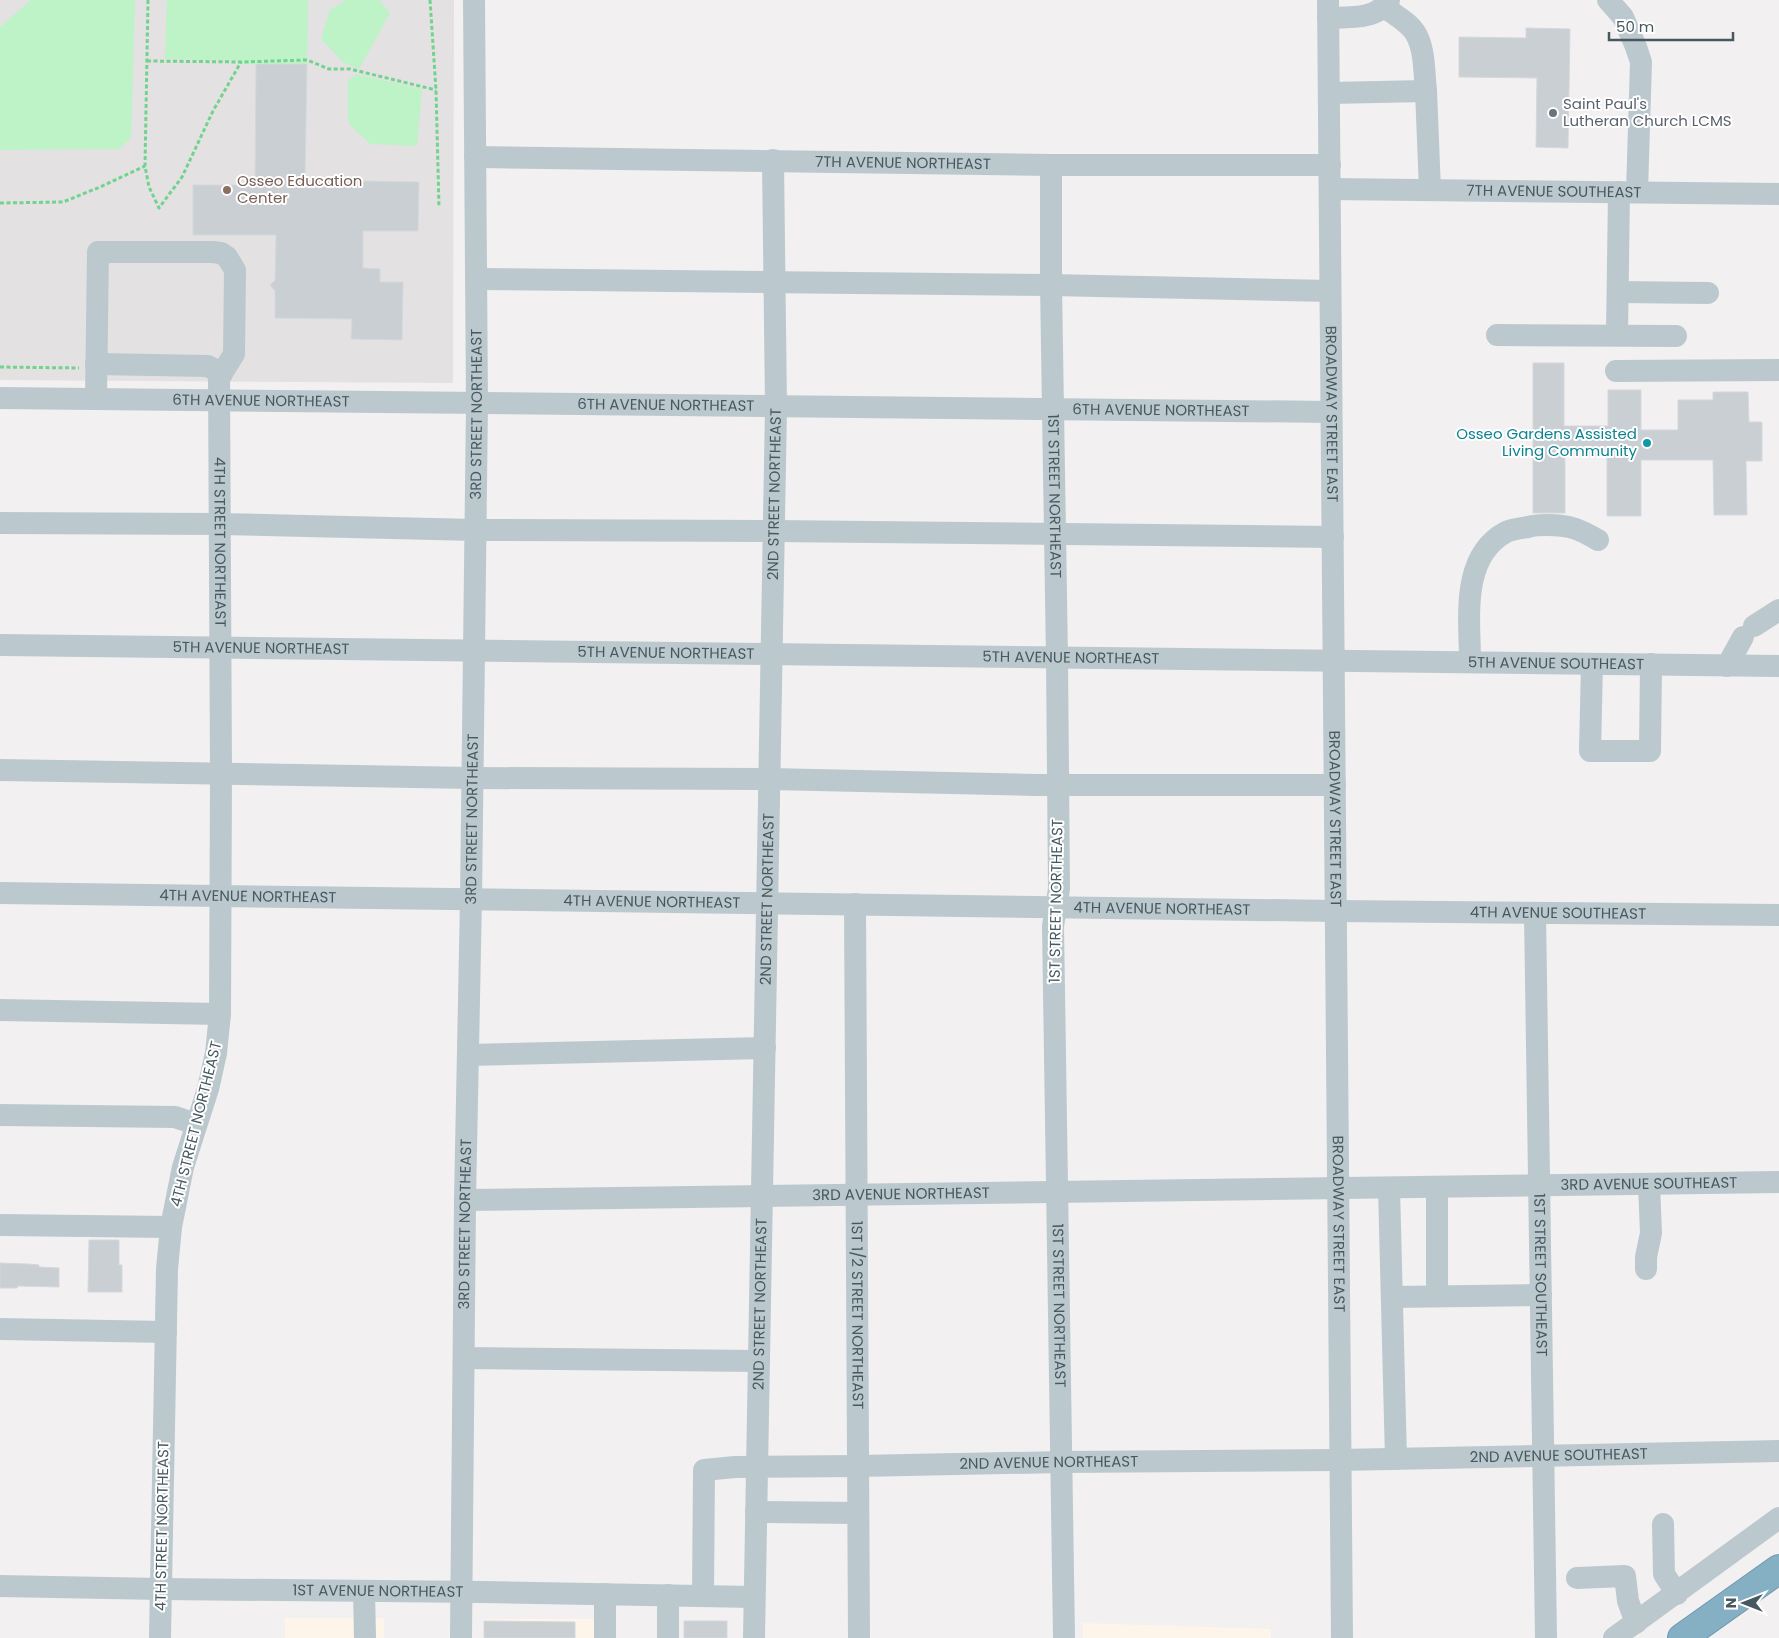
<svg xmlns="http://www.w3.org/2000/svg" width="1779" height="1638" font-family="Poppins,sans-serif">
<style>
.commercial{fill:#fdf4ea}
.education{fill:#e4e1e3}
.green{fill:#bdf3c6}
.building{fill:#cacfd3;stroke:#d4d8dc}
.lines{fill:none;stroke-linecap:round;stroke-linejoin:round}
.highway-casing{stroke:#709aae;stroke-width:30}
.path{stroke:#72d38f;stroke-width:3;stroke-dasharray:4 2.5;stroke-linecap:butt}
.minor{stroke:#bbc9ce;stroke-width:22}
.highway{stroke:#85afc2;stroke-width:28}
.worship-dot{fill:#6b7280;stroke:#fff;stroke-width:2}
.education-dot{fill:#8d6e63;stroke:#fff;stroke-width:2}
.culture-dot{fill:#0f9aa8;stroke:#fff;stroke-width:2}
.labels{text-anchor:middle;stroke-width:4;stroke-linejoin:round;paint-order:stroke}
.worship-label{font-size:15px;fill:#5b616d;stroke:#fff;text-anchor:start}
.street-label{font-size:15px;fill:#47595f;stroke:#fff}
.education-label{font-size:15px;fill:#785e54;stroke:#fff;text-anchor:start}
.culture-label{font-size:15px;fill:#0d838f;stroke:#fff;text-anchor:end}
</style>
<rect width="100%" height="100%" fill="#f3f0f1"/>
<g class="commercial">
<rect x="285" y="1618" width="99" height="20"/>
<path d="M 484,1619 L 603,1619 L 603,1638 L 483,1638 Z"/>
<path d="M 1083,1623 L 1271,1629 L 1271,1638 L 1083,1638 Z"/>
</g>
<path class="education" d="M 0,0 L 454,0 L 453,383 L 0,380 Z"/>
<g class="green">
<path d="M 31,0 L 135,0 L 131,138 L 119,149 L 0,150 L 0,27 Z"/>
<path d="M 167,0 L 308,0 L 307,64 L 244,64 L 238,61 L 165,59 Z"/>
<path d="M 346,0 L 379,0 L 390,13 L 359,69 L 343,62 L 321,39 L 330,10 Z"/>
<path d="M 356,74 L 422,89 L 417,146 L 370,144 L 348,123 L 348,81 Z"/>
</g>
<g class="building">
<path d="M 1526,28 L 1570,29 L 1568,148 L 1536,147 L 1537,78 L 1459,77 L 1459,37 L 1526,38 Z"/>
<path d="M 256,64 L 307,64 L 305,180 L 419,182 L 418,231 L 363,231 L 363,268 L 380,269 L 380,282 L 403,282 L 402,340 L 351,339 L 352,319 L 275,318 L 275,291 L 270,285 L 275,280 L 276,235 L 193,235 L 193,185 L 255,185 Z"/>
<path d="M 1533,363 L 1564,363 L 1564,426 L 1608,426 L 1608,390 L 1641,390 L 1641,430 L 1678,430 L 1678,400 L 1713,400 L 1713,392 L 1748,392 L 1749,422 L 1762,422 L 1762,461 L 1746,461 L 1747,515 L 1714,515 L 1713,460 L 1641,460 L 1641,516 L 1607,516 L 1607,456 L 1565,456 L 1565,513 L 1533,513 Z"/>
<path d="M 89,1240 L 119,1240 L 119,1265 L 122,1265 L 122,1292 L 88,1292 Z"/>
<path d="M 0,1263 L 28,1264 L 39,1265 L 39,1267 L 59,1268 L 59,1287 L 18,1286 L 17,1288 L 0,1288 Z"/>
<path d="M 484,1621 L 575,1622 L 575,1638 L 484,1638 Z"/>
<rect x="684" y="1621" width="43" height="17"/>
</g>
<g class="lines">
<g class="highway-casing">
<path id="highway" d="M 1682,1638 L 1779,1569"/>
</g>
<g class="path">
<path d="M 148,0 L 145,166 L 149,187 L 159,208 L 182,177 L 213,111 L 241,62"/>
<path d="M 430,0 L 436,90 L 439,207"/>
<path d="M 147,61 L 241,62 L 307,60 L 329,69 L 350,69 L 436,90"/>
<path d="M 0,203 L 63,202 L 100,187 L 145,166"/>
<path d="M 0,367 L 79,368"/>
</g>
<g class="minor">
<path id="s1" d="M 1328,0 L 1342,1638"/>
<path d="M 1608,0 L 1623,17 L 1636,47 L 1641,62 L 1637,192"/>
<path d="M 1328,18 C 1348,17 1377,20 1389,0"/>
<path d="M 1426,91 L 1430,190"/>
<path d="M 1329,93 L 1426,91 C 1424,73 1425,50 1416,34 C 1409,22 1393,14 1383,6"/>
<path id="s2" d="M 475,157 L 1051,165 L 1330,165"/>
<path id="s3" d="M 1051,165 L 1051,285 L 1057,658 L 1059,889 L 1053,926 L 1064,1638"/>
<path id="s4" d="M 1330,189 L 1779,194"/>
<path d="M 476,279 L 1051,285 L 1330,291"/>
<path d="M 1618,292 L 1708,293"/>
<path d="M 1497,335 L 1676,336"/>
<path d="M 1617,335 L 1619,192"/>
<path d="M 96,364 L 208,366 L 222,374"/>
<path d="M 1616,371 L 1779,370"/>
<path id="s5" d="M 0,398 L 1331,412"/>
<path id="s6" d="M 96,399 L 98,252 L 212,252 L 221,253 L 227,257 L 235,270 L 234,354 L 219,378 L 221,773 L 220,1014 L 216,1053 L 208,1089 L 183,1167 L 171,1227 L 167,1269 L 160,1638"/>
<path d="M 0,523 L 220,524 L 475,530 L 774,531 L 1333,537"/>
<path d="M 1754,626 L 1779,610"/>
<path id="s7" d="M 0,645 L 1779,666"/>
<path d="M 1470,662 C 1470,619 1460,557 1506,532 C 1512,529 1521,528 1528,527 C 1534,525 1541,525 1547,525 C 1570,525 1579,529 1598,540"/>
<path d="M 1592,664 L 1590,751 L 1650,751 L 1651,664"/>
<path d="M 1727,666 L 1743,637"/>
<path d="M 0,770 L 472,778 L 770,779 L 1036,785 L 1335,785"/>
<path id="s8" d="M 0,893 L 1336,911 L 1779,915"/>
<path id="s9" d="M 855,904 L 859,1638"/>
<path id="s10" d="M 1535,913 L 1546,1638"/>
<path d="M 0,1010 L 220,1014"/>
<path d="M 468,1055 L 765,1048"/>
<path d="M 0,1115 L 175,1117 L 196,1124"/>
<path d="M 1437,1187 L 1437,1296"/>
<path d="M 1389,1188 L 1396,1459"/>
<path id="s11" d="M 465,1200 L 1779,1182"/>
<path d="M 0,1225 L 171,1227"/>
<path d="M 1646,1269 L 1646,1257 L 1651,1233 L 1649,1184"/>
<path d="M 1392,1297 L 1541,1295"/>
<path d="M 0,1329 L 166,1332"/>
<path d="M 464,1358 L 759,1361"/>
<path d="M 756,1512 L 858,1513"/>
<path d="M 1663,1524 L 1664,1574 L 1677,1594"/>
<path d="M 1577,1578 L 1625,1576 L 1628,1601 L 1636,1623"/>
<path id="s12" d="M 0,1586 L 161,1589 L 482,1592 L 754,1597"/>
<path d="M 364,1591 L 365,1638"/>
<path d="M 605,1594 L 605,1638"/>
<path d="M 668,1595 L 668,1638"/>
<path id="s13" d="M 703,1596 L 704,1470 L 735,1467 L 858,1466 L 1062,1462 L 1340,1460 L 1779,1451"/>
<path id="s14" d="M 461,1638 L 465,1200 L 471,899 L 477,403 L 474,0"/>
<path id="s15" d="M 754,1638 L 776,407 L 773,160"/>
<path d="M 1614,1638 L 1779,1518"/>
</g>
<use href="#highway" class="highway"/>
</g>
<circle class="worship-dot" cx="1553" cy="113" r="5"/>
<circle class="education-dot" cx="227" cy="190" r="5"/>
<circle class="culture-dot" cx="1647" cy="443" r="5"/>
<g class="labels">
<g class="worship-label">
<text x="1563" y="109">Saint Paul's<tspan x="1563" dy="17">Lutheran Church LCMS</tspan></text>
</g>
<g class="street-label">
<text dy="5" stroke="none"><textPath href="#s2" startOffset="428">7TH AVENUE NORTHEAST</textPath></text>
<text dy="5" stroke="none"><textPath href="#s4" startOffset="224">7TH AVENUE SOUTHEAST</textPath></text>
<text dy="5" stroke="none"><textPath href="#s5" startOffset="261">6TH AVENUE NORTHEAST</textPath></text>
<text dy="5" stroke="none"><textPath href="#s5" startOffset="666">6TH AVENUE NORTHEAST</textPath></text>
<text dy="5" stroke="none"><textPath href="#s5" startOffset="1161">6TH AVENUE NORTHEAST</textPath></text>
<text dy="5" stroke="none"><textPath href="#s14" startOffset="1224">3RD STREET NORTHEAST</textPath></text>
<text dy="5" stroke="none"><textPath href="#s1" startOffset="414">BROADWAY STREET EAST</textPath></text>
<text dy="5" stroke="none"><textPath href="#s15" startOffset="1144">2ND STREET NORTHEAST</textPath></text>
<text dy="5" stroke="none"><textPath href="#s3" startOffset="331">1ST STREET NORTHEAST</textPath></text>
<text dy="5" stroke="none"><textPath href="#s6" startOffset="569">4TH STREET NORTHEAST</textPath></text>
<text dy="5" stroke="none"><textPath href="#s7" startOffset="261">5TH AVENUE NORTHEAST</textPath></text>
<text dy="5" stroke="none"><textPath href="#s7" startOffset="666">5TH AVENUE NORTHEAST</textPath></text>
<text dy="5" stroke="none"><textPath href="#s7" startOffset="1071">5TH AVENUE NORTHEAST</textPath></text>
<text dy="5" stroke="none"><textPath href="#s7" startOffset="1556">5TH AVENUE SOUTHEAST</textPath></text>
<text dy="5" stroke="none"><textPath href="#s14" startOffset="819">3RD STREET NORTHEAST</textPath></text>
<text dy="5" stroke="none"><textPath href="#s1" startOffset="819">BROADWAY STREET EAST</textPath></text>
<text dy="5" stroke="none"><textPath href="#s8" startOffset="248">4TH AVENUE NORTHEAST</textPath></text>
<text dy="5" stroke="none"><textPath href="#s15" startOffset="739">2ND STREET NORTHEAST</textPath></text>
<text transform="translate(1056 901) rotate(-89)" y="5">1ST STREET NORTHEAST</text>
<text dy="5" stroke="none"><textPath href="#s8" startOffset="652">4TH AVENUE NORTHEAST</textPath></text>
<text dy="5" stroke="none"><textPath href="#s8" startOffset="1162">4TH AVENUE NORTHEAST</textPath></text>
<text dy="5" stroke="none"><textPath href="#s8" startOffset="1558">4TH AVENUE SOUTHEAST</textPath></text>
<text transform="translate(196 1124) rotate(-76)" y="5">4TH STREET NORTHEAST</text>
<text dy="5" stroke="none"><textPath href="#s11" startOffset="1184">3RD AVENUE SOUTHEAST</textPath></text>
<text dy="5" stroke="none"><textPath href="#s11" startOffset="436">3RD AVENUE NORTHEAST</textPath></text>
<text dy="5" stroke="none"><textPath href="#s14" startOffset="414">3RD STREET NORTHEAST</textPath></text>
<text dy="5" stroke="none"><textPath href="#s1" startOffset="1224">BROADWAY STREET EAST</textPath></text>
<text dy="5" stroke="none"><textPath href="#s10" startOffset="362">1ST STREET SOUTHEAST</textPath></text>
<text dy="5" stroke="none"><textPath href="#s15" startOffset="334">2ND STREET NORTHEAST</textPath></text>
<text dy="5" stroke="none"><textPath href="#s3" startOffset="1141">1ST STREET NORTHEAST</textPath></text>
<text dy="5" stroke="none"><textPath href="#s9" startOffset="411">1ST 1/2 STREET NORTHEAST</textPath></text>
<text dy="5" stroke="none"><textPath href="#s13" startOffset="981">2ND AVENUE SOUTHEAST</textPath></text>
<text dy="5" stroke="none"><textPath href="#s13" startOffset="471">2ND AVENUE NORTHEAST</textPath></text>
<text transform="translate(162 1526) rotate(-89)" y="5">4TH STREET NORTHEAST</text>
<text dy="5" stroke="none"><textPath href="#s12" startOffset="378">1ST AVENUE NORTHEAST</textPath></text>
</g>
<g class="education-label">
<text x="237" y="186">Osseo Education<tspan x="237" dy="17">Center</tspan></text>
</g>
<g class="culture-label">
<text x="1637" y="439">Osseo Gardens Assisted<tspan x="1637" dy="17">Living Community</tspan></text>
</g>
</g>
<g transform="translate(1744 1603) rotate(270)" stroke="#ffffff" stroke-width="4" paint-order="stroke">
<path d="M0-4L9 19L0 12L-9 19Z" fill="#47595f"/>
<text y="-8" font-size="14" font-weight="bold" text-anchor="middle" fill="#47595f">N</text>
</g>
<path d="M1609 32v8h124v-8" fill="none" stroke="#47595f" stroke-width="2.5"/>
<text x="1616" y="32" font-size="15" fill="#47595f" stroke="#ffffff" stroke-width="4" paint-order="stroke">50 m</text>
</svg>
